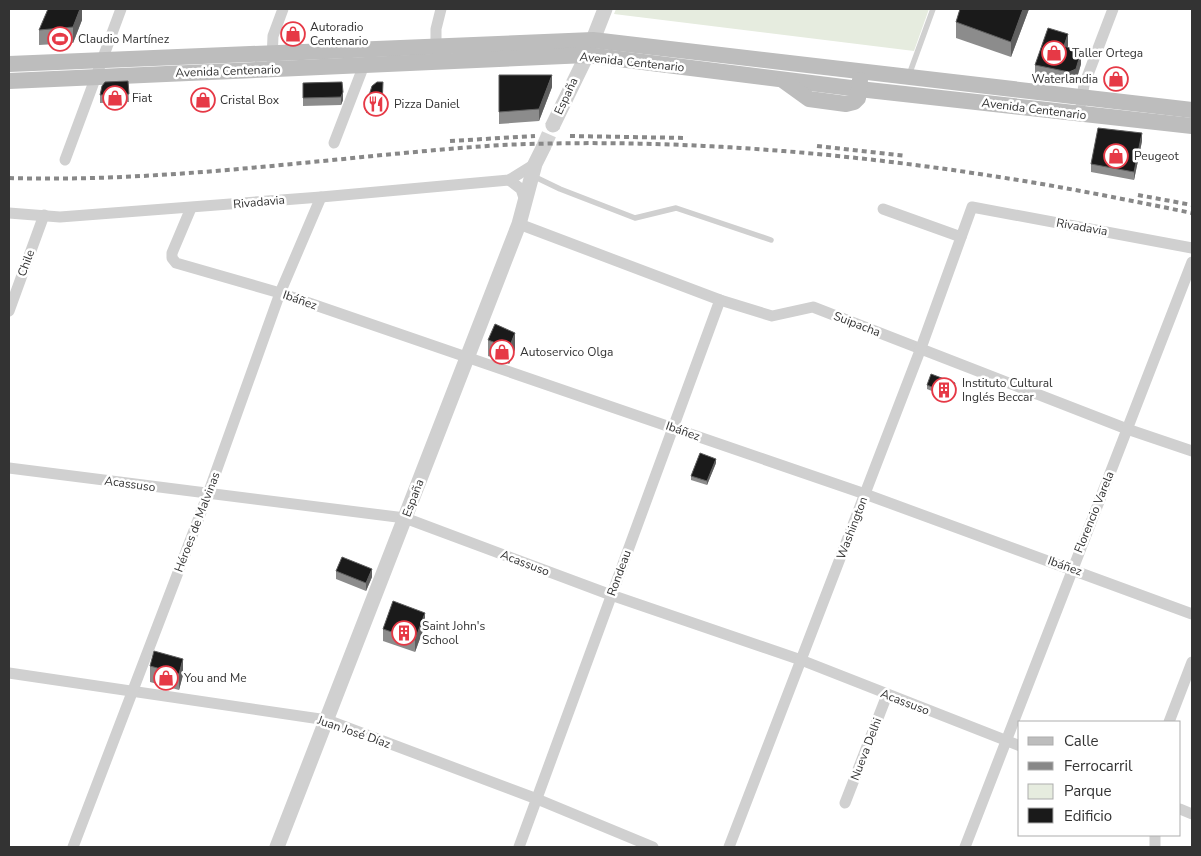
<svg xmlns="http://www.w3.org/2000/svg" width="1201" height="856" font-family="'Nunito Sans',sans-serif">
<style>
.green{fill:#e6ecdf}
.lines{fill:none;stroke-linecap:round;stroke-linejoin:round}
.tertiary-tunnel{stroke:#d6d6d6;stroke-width:15;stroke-dasharray:15 8;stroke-linecap:butt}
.service{stroke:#d0d0d0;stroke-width:5.5}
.minor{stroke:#d0d0d0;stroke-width:11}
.tertiary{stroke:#d0d0d0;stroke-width:15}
.secondary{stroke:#bdbdbd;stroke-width:16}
.rail{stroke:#888;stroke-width:4;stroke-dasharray:5 4;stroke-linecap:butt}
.wall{fill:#8c8c8c}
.shaded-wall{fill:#5f5f5f}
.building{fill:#1a1a1a;stroke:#5f5f5f}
.labels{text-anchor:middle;stroke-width:5;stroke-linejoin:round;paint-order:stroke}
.poi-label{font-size:12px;fill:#333;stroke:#fff;text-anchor:start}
.street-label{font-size:12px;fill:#333;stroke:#fff}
</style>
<rect width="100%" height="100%" fill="#fff"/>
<path class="green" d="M 616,9 L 929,9 L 914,51 L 614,14 Z"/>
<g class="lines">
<path class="tertiary-tunnel" d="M 543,148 L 553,125"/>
<g class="service">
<path d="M 909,75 L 933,9"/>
<path d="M 533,176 L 560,189 L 635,218 L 676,208 L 771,240"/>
</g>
<g class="minor">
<path d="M 436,54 L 436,29 L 441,9"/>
<path d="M 272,60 L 273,36 L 283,9"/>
<path d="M 1081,103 L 1084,85 L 1113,9"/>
<path d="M 334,143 L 364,65"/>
<path d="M 65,160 L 121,9"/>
<path d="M 509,180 L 521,189 L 524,198"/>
<path d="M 191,208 L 172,253 L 172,258 L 176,263 L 280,293 L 865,494 L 1192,614"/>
<path d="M 883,209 L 961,237"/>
<path d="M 9,213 L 60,217 L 321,197 L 509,180 L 535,164"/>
<path d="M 519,224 L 720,300 L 772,316 L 813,307 L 1127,429 L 1192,451"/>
<path d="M 9,311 L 44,215"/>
<path d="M 9,468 L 405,518 L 611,595 L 801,660 L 1020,746"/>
<path d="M 9,673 L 327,720 L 537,799 L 653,847"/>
<path d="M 1169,722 L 1192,662"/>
<path d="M 845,803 L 887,695"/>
<path d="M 1180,809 L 1192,814"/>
<path d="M 1155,835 L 1155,847"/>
<path d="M 73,847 L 208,494 L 280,293 L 321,197"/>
<path d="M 519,847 L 720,300"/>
<path d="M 729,847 L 921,348 L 972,207 L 1192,248"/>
<path d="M 965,847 L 1192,262"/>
</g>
<g class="tertiary">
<path d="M 553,125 L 587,55 L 605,9"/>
<path d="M 277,847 L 519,224 L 535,164 L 543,148"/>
</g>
<g class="secondary">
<path d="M 9,64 L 593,40 L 1192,110"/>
<path d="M 9,81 L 587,55 L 859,89 L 1192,126"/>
<path d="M 784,81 L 809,99 L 846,104 L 854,102 L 858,98 L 860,80"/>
</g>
<g class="rail">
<path d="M 570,136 L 687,138"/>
<path d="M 450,141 L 535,136"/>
<path d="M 817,146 L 906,156"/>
<path d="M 9,178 C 173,183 337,156 501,145 C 668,138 834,151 999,177 C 1064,187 1128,200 1192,213"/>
<path d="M 1138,195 L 1192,205"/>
</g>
</g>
<g class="wall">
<path d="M 82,9 L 82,20 L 73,43 L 39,45 L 39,30 Z"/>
<path d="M 960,9 L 1029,9 L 1011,57 L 956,38 L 956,22 Z"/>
<path d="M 1068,46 L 1067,47 L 1081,64 L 1076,81 L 1069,84 L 1035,77 L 1035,65 Z"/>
<path d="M 499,75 L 552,87 L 539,121 L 499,124 Z"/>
<path d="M 1192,79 L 1192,90 L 1191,90 L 1191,82 Z"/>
<path d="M 128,81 L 129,102 L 100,103 L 100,95 Z"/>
<path d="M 342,82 L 343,100 L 341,105 L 303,106 L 303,83 Z"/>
<path d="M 383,90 L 382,114 L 366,113 L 366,105 Z"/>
<path d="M 1142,141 L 1134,180 L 1091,172 L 1091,164 Z"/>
<path d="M 488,340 L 515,349 L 509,364 L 488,356 Z"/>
<path d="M 927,385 L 955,388 L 951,399 L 927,389 Z"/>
<path d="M 716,463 L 707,485 L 691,480 L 691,476 Z"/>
<path d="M 336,571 L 372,577 L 366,591 L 336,579 Z"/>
<path d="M 425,625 L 415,652 L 383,641 L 383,629 Z"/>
<path d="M 150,666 L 183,675 L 179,690 L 150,682 Z"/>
</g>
<g class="shaded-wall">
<path d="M 80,9 L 82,9 L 82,20 L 73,43 L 73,27 Z"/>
<path d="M 1023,9 L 1029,9 L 1011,57 L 1011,42 Z"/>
<path d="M 1068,34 L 1068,46 L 1064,58 L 1064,46 Z"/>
<path d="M 1081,52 L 1081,64 L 1076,81 L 1069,84 L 1069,72 Z"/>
<path d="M 552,75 L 552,87 L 539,121 L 539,109 Z"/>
<path d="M 343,92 L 343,100 L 341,105 L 341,97 Z"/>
<path d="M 1142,133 L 1142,141 L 1134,180 L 1134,172 Z"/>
<path d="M 515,333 L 515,349 L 509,364 L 509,348 Z"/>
<path d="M 955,383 L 955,388 L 951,399 L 951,395 Z"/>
<path d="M 716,459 L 716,463 L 707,485 L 707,481 Z"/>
<path d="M 372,569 L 372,577 L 366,591 L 366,583 Z"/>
<path d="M 425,613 L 425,625 L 415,652 L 415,640 Z"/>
<path d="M 183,659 L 183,675 L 179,690 L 179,674 Z"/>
</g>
<g class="building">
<path d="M 48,9 L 80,9 L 73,27 L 39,30 Z"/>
<path d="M 960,9 L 1023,9 L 1011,42 L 956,22 Z"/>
<path d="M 1048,28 L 1068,34 L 1064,46 L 1081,52 L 1076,69 L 1069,72 L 1035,65 Z"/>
<path d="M 499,75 L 552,75 L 539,109 L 499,112 Z"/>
<path d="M 128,81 L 129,94 L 100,95 L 102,86 L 105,82 Z"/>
<path d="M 342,82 L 343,92 L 341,97 L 303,98 L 303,83 Z"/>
<path d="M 377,82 L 383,82 L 382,106 L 366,105 L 372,86 Z"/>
<path d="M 1098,128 L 1142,133 L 1134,172 L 1091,164 Z"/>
<path d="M 495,324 L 515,333 L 509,348 L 488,340 Z"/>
<path d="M 931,374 L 955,383 L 951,395 L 927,385 Z"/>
<path d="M 700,453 L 716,459 L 707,481 L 691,476 Z"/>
<path d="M 342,557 L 372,569 L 366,583 L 336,571 Z"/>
<path d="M 393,601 L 425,613 L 415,640 L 383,629 Z"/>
<path d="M 154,651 L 183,659 L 179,674 L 150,666 Z"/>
</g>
<defs>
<g id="shop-ring" transform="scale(1.25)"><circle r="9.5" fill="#fff" stroke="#e63946" stroke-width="1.5"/><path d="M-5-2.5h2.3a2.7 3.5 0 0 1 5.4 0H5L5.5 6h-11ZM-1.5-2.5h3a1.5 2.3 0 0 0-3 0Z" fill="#e63946"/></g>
<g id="stadium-ring" transform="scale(1.25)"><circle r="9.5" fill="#fff" stroke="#e63946" stroke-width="1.5"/><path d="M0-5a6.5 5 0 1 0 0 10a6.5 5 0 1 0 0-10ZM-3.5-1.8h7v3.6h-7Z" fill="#e63946"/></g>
<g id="restaurant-ring" transform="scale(1.25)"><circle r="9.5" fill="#fff" stroke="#e63946" stroke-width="1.5"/><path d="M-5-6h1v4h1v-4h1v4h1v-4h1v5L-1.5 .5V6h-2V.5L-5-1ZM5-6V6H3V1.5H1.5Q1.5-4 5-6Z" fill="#e63946"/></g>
<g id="building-ring" transform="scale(1.25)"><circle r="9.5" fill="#fff" stroke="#e63946" stroke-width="1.5"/><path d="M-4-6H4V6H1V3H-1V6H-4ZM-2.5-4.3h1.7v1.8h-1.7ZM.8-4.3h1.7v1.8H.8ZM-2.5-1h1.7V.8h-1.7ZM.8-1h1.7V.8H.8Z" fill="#e63946"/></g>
</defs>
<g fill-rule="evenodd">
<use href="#shop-ring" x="293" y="34"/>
<use href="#stadium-ring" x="60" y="39"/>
<use href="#shop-ring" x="1054" y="53"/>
<use href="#shop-ring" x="1116" y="79"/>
<use href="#shop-ring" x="115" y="98"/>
<use href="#shop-ring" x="203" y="100"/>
<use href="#restaurant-ring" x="376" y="104"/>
<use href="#shop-ring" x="1116" y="156"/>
<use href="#shop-ring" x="502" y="352"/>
<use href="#building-ring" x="944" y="390"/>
<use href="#building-ring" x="404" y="633"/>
<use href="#shop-ring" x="166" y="678"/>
</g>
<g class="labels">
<g class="poi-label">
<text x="310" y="31">Autoradio<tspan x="310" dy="14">Centenario</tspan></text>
<text x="78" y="43">Claudio Martínez</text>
<text x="1072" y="57">Taller Ortega</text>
<text x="1098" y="83" text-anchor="end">Waterlandia</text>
<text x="132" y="102">Fiat</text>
<text x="220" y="104">Cristal Box</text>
<text x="394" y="108">Pizza Daniel</text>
<text x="1134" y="160">Peugeot</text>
<text x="520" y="356">Autoservico Olga</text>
<text x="962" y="387">Instituto Cultural<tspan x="962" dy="14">Inglés Beccar</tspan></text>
<text x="422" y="630">Saint John's<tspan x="422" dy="14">School</tspan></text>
<text x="184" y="682">You and Me</text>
</g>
<g class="street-label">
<text transform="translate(632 62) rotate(6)" y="4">Avenida Centenario</text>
<text transform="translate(228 71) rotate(-2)" y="4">Avenida Centenario</text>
<text transform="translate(566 96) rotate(-65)" y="4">España</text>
<text transform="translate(1034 109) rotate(7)" y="4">Avenida Centenario</text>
<text transform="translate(259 202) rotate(-5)" y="4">Rivadavia</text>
<text transform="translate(1082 227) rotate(10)" y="4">Rivadavia</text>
<text transform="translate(26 263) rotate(-70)" y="4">Chile</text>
<text transform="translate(300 300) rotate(19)" y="4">Ibáñez</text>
<text transform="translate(857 324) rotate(21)" y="4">Suipacha</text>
<text transform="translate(683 431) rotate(19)" y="4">Ibáñez</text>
<text transform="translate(130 484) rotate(8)" y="4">Acassuso</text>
<text transform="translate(413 498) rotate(-69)" y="4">España</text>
<text transform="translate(1094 512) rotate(-68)" y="4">Florencio Varela</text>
<text transform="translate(197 522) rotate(-69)" y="4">Héroes de Malvinas</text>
<text transform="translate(852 528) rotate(-69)" y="4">Washington</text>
<text transform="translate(525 563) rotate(21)" y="4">Acassuso</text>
<text transform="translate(1065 566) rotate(20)" y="4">Ibáñez</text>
<text transform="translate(619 573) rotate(-70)" y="4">Rondeau</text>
<text transform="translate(905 702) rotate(21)" y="4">Acassuso</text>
<text transform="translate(354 732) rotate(19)" y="4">Juan José Díaz</text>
<text transform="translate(866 749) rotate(-69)" y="4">Nueva Delhi</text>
</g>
</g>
<rect width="1201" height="856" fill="none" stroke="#333333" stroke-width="20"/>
<rect x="1018" y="721" width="162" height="115" fill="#ffffff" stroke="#adadad"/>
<rect x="1028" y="737" width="25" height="8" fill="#bdbdbd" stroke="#adadad"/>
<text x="1064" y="746" font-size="15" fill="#333333">Calle</text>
<rect x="1028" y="762" width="25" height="8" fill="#888888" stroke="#adadad"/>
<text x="1064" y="771" font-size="15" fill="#333333">Ferrocarril</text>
<rect x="1028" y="784" width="25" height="15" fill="#e6ecdf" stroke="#adadad"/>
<text x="1064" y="796" font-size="15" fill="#333333">Parque</text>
<rect x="1028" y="808" width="25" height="15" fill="#1a1a1a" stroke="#adadad"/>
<text x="1064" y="821" font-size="15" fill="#333333">Edificio</text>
</svg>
